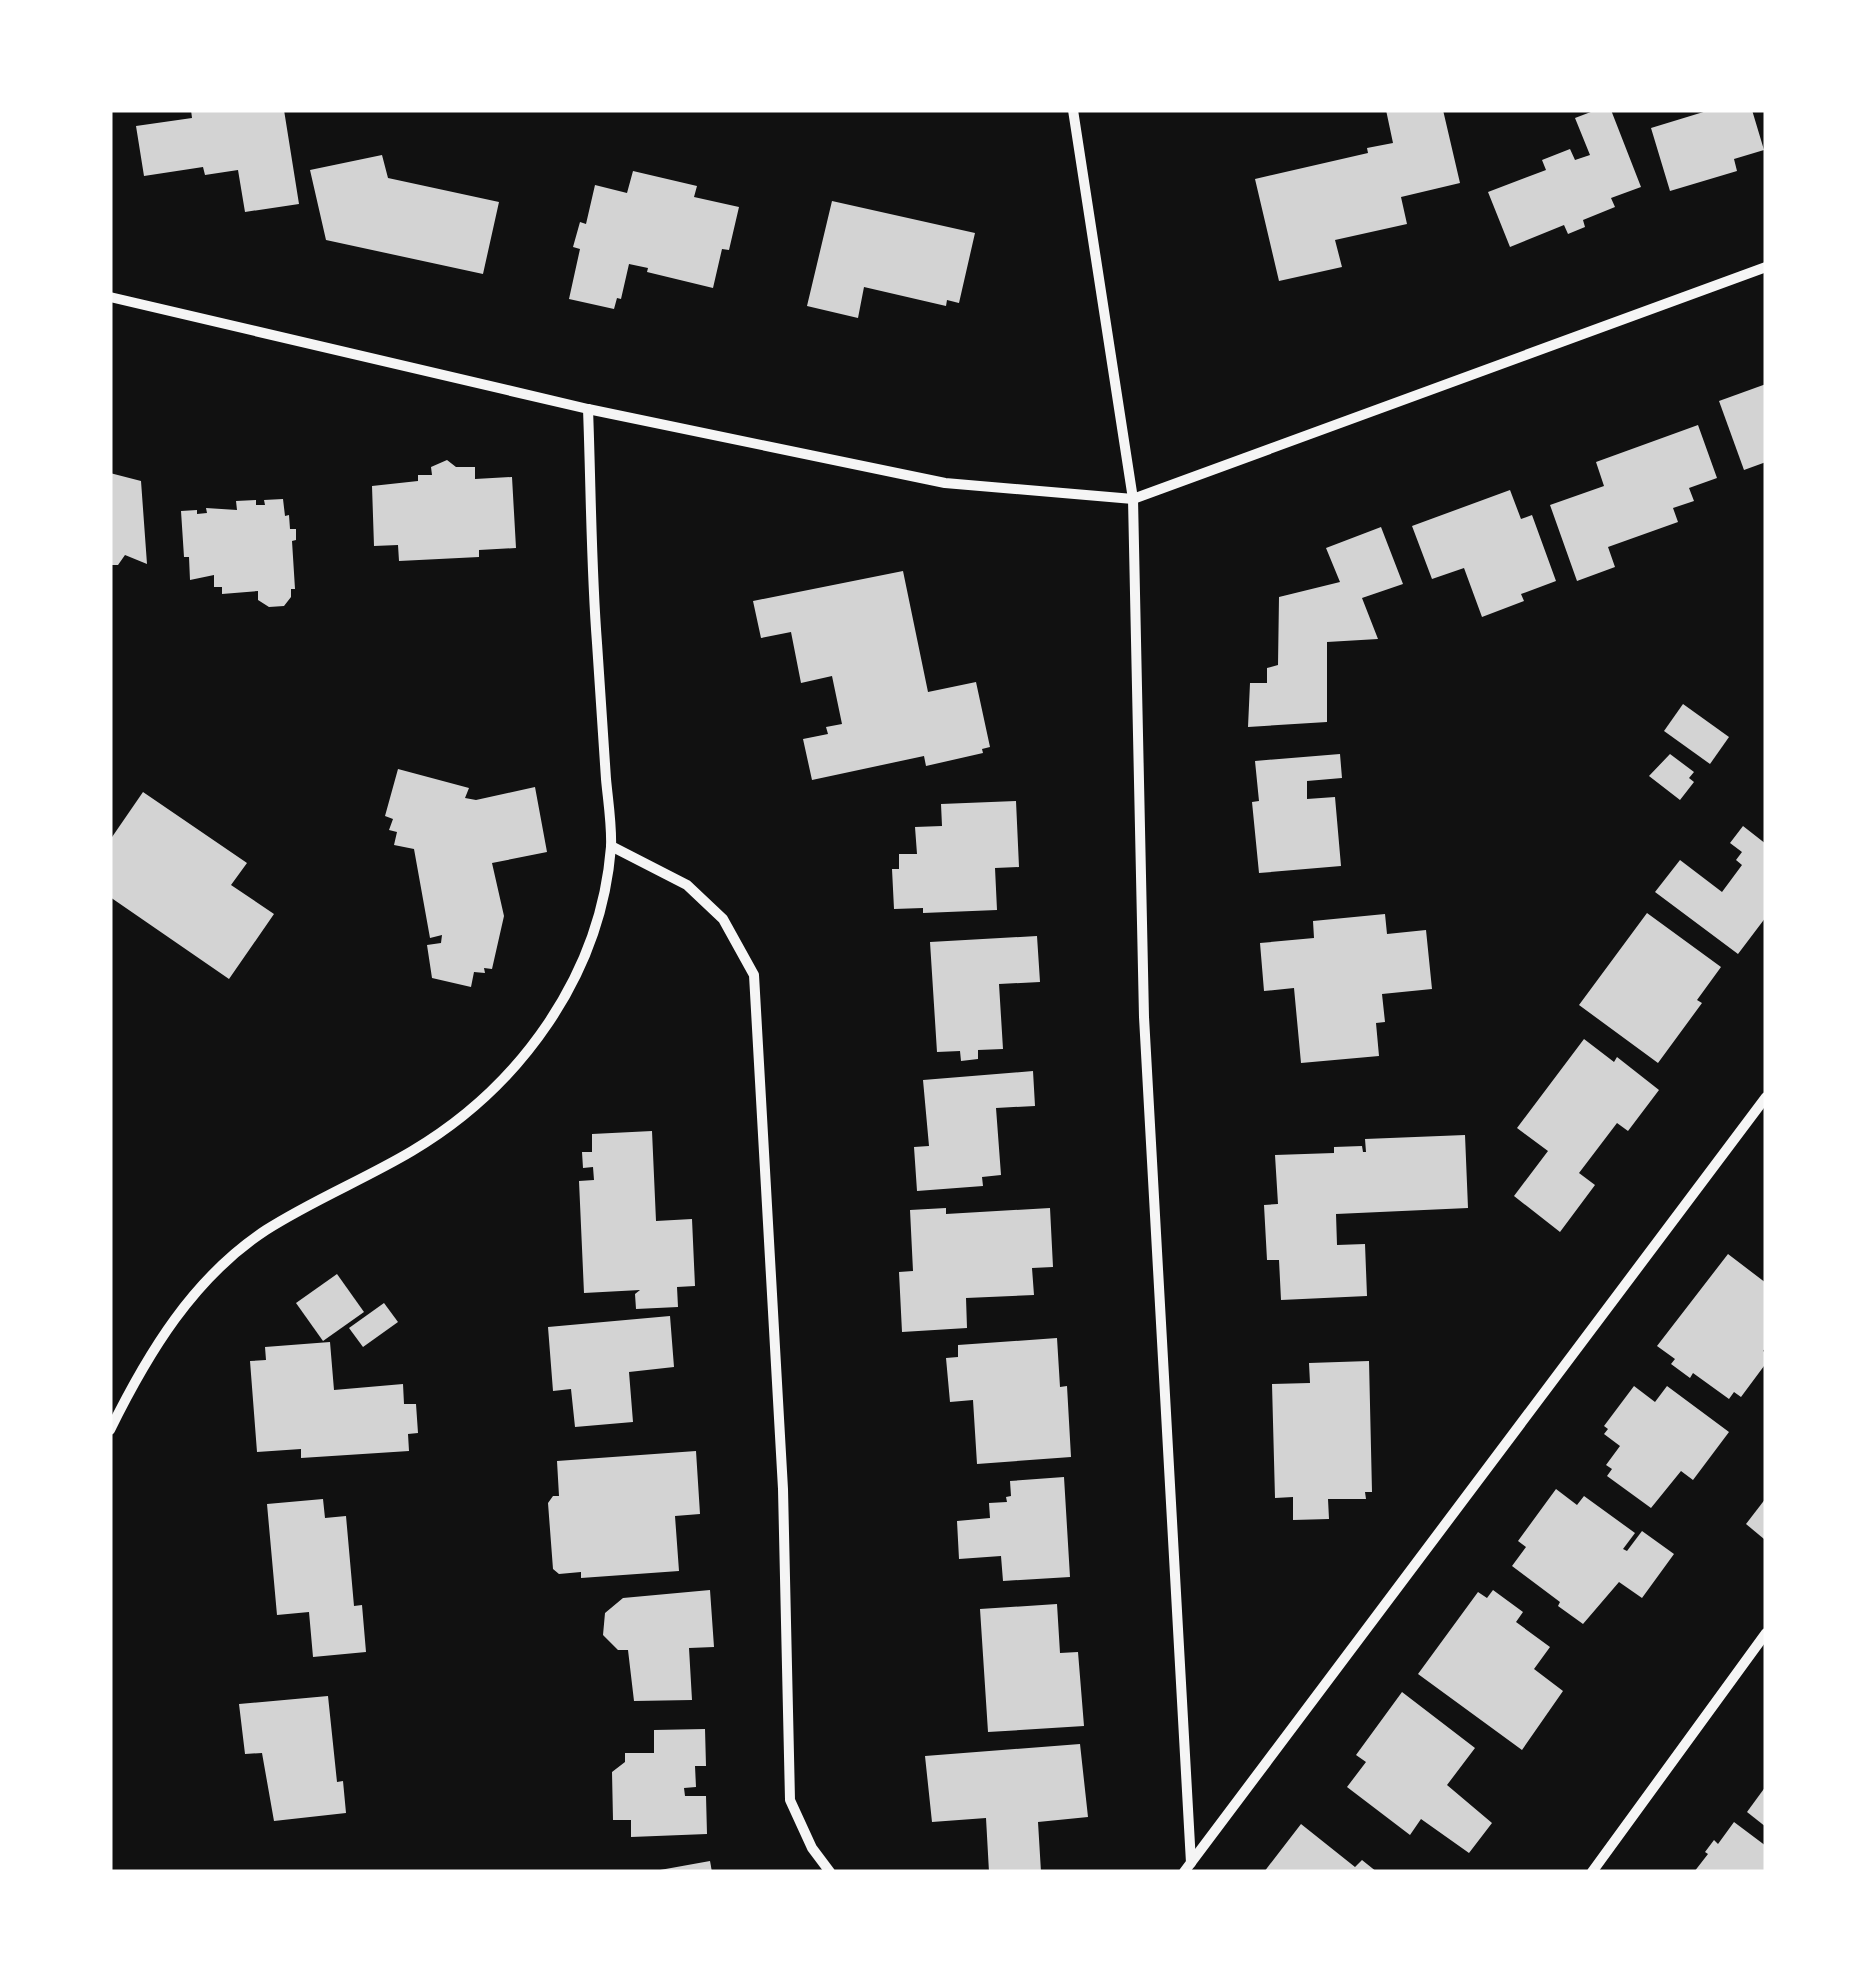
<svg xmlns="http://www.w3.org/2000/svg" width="1876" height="1982" font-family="'Archivo Narrow',sans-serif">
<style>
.building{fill:#d3d3d3}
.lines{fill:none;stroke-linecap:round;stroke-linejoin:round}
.minor{stroke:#f5f5f5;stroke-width:10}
</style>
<rect width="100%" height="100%" fill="#111"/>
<g class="building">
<path d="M 191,110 L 284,110 L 299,204 L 245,212 L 238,170 L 205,175 L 203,167 L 144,176 L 136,126 L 192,118 Z"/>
<path d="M 1386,110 L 1443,110 L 1460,183 L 1401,197 L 1407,224 L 1335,240 L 1342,267 L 1279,281 L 1255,179 L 1368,153 L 1367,148 L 1393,143 Z"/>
<path d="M 1596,110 L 1611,110 L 1641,187 L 1611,198 L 1615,207 L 1583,220 L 1585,227 L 1568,234 L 1564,225 L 1510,247 L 1488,192 L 1546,170 L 1542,160 L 1570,149 L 1575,160 L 1590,155 L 1575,118 Z"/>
<path d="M 1710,110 L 1752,110 L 1764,150 L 1734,159 L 1737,171 L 1670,191 L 1651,128 Z"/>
<path d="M 382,155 L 388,178 L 499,202 L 483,274 L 326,240 L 310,170 Z"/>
<path d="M 633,171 L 697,186 L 694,197 L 739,207 L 729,250 L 722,249 L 713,288 L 647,272 L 648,268 L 629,264 L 621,299 L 617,298 L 614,309 L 569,299 L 580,249 L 573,247 L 580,222 L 586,224 L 595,185 L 627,193 Z"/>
<path d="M 832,201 L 975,233 L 959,303 L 947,300 L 946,306 L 864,287 L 858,318 L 807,306 Z"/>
<path d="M 1766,384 L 1766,462 L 1744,470 L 1719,401 Z"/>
<path d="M 1698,425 L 1717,478 L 1689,488 L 1694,501 L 1673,508 L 1678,522 L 1608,547 L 1615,567 L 1577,581 L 1550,505 L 1604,486 L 1596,462 Z"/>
<path d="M 447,460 L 456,467 L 475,467 L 475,479 L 512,477 L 516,548 L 479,550 L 479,557 L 399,561 L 398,545 L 374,546 L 372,486 L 418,481 L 418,475 L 432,475 L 431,467 Z"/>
<path d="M 110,473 L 141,481 L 147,564 L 125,555 L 118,565 L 110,565 Z"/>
<path d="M 1510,490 L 1521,519 L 1532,515 L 1556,581 L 1521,594 L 1524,601 L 1482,617 L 1464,568 L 1432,579 L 1412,526 Z"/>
<path d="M 283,499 L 285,516 L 289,515 L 290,529 L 296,529 L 296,540 L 292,541 L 295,589 L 291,589 L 291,597 L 284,606 L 269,607 L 258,600 L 258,591 L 222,594 L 222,587 L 214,587 L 214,575 L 190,580 L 189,557 L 184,557 L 181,511 L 197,510 L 197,514 L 207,513 L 206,508 L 237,510 L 236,501 L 256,500 L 256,505 L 265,505 L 264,500 Z"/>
<path d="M 1381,527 L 1403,584 L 1362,598 L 1378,639 L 1327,642 L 1327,722 L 1248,727 L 1250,683 L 1267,683 L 1267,668 L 1278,665 L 1279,597 L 1340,582 L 1326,548 Z"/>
<path d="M 903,571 L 928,692 L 976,682 L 990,747 L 982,749 L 983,753 L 926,766 L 924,756 L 812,780 L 803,739 L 828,734 L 826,727 L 842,724 L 832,676 L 801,683 L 791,632 L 761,638 L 753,601 Z"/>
<path d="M 1683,704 L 1729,737 L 1710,764 L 1664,731 Z"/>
<path d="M 1340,754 L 1342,778 L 1307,781 L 1307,799 L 1335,797 L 1341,866 L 1259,873 L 1252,802 L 1259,801 L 1255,761 Z"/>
<path d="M 1670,754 L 1694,772 L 1689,778 L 1694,782 L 1680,800 L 1649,776 Z"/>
<path d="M 398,769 L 469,788 L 465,798 L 476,800 L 535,787 L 547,852 L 492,863 L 504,916 L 492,969 L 484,968 L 485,973 L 474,972 L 471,987 L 432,978 L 427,945 L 441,943 L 442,935 L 430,938 L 414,849 L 394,845 L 397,832 L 389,830 L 393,819 L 385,816 Z"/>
<path d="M 143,792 L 247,863 L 231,885 L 274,914 L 229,979 L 110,897 L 110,840 Z"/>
<path d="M 1016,801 L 1019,867 L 995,868 L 997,910 L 923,913 L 923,908 L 894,909 L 892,869 L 899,869 L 899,854 L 917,854 L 915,827 L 942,826 L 941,804 Z"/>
<path d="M 1743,826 L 1766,844 L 1766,917 L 1738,954 L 1655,892 L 1680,860 L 1722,892 L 1742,865 L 1736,860 L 1742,852 L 1730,843 Z"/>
<path d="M 1647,913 L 1721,967 L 1697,1000 L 1702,1003 L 1658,1063 L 1579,1005 Z"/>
<path d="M 1385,914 L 1387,934 L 1426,930 L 1432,989 L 1382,994 L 1385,1022 L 1376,1023 L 1379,1056 L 1301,1063 L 1294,988 L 1264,991 L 1260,943 L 1314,938 L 1313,921 Z"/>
<path d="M 1037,936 L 1040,982 L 999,984 L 1003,1049 L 978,1050 L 978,1059 L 961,1061 L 960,1051 L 937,1052 L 930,942 Z"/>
<path d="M 1584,1039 L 1614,1062 L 1617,1057 L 1659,1090 L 1628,1131 L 1617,1123 L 1579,1173 L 1595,1185 L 1560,1232 L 1514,1196 L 1548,1151 L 1517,1128 Z"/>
<path d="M 1033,1071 L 1035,1106 L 996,1108 L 1001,1175 L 982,1177 L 983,1186 L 917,1191 L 914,1147 L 929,1146 L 923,1080 Z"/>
<path d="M 652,1131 L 656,1221 L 692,1219 L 695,1286 L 677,1287 L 678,1307 L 636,1309 L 635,1294 L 640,1290 L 584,1293 L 579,1181 L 594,1180 L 593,1167 L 583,1168 L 582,1152 L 592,1152 L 592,1134 Z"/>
<path d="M 1465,1135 L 1468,1208 L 1336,1214 L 1337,1245 L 1365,1244 L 1367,1296 L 1281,1300 L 1279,1260 L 1267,1260 L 1264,1205 L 1278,1204 L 1275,1155 L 1334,1153 L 1334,1147 L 1362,1146 L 1363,1152 L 1366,1152 L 1365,1139 Z"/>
<path d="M 946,1208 L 946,1214 L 1050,1208 L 1053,1267 L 1032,1268 L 1034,1295 L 966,1298 L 967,1328 L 902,1332 L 899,1272 L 913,1271 L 910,1210 Z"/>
<path d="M 1728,1254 L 1766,1283 L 1766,1347 L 1763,1351 L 1766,1353 L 1766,1368 L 1764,1366 L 1741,1397 L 1734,1392 L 1729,1399 L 1693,1373 L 1690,1378 L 1671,1364 L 1675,1359 L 1657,1346 Z"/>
<path d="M 337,1274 L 364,1312 L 323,1341 L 296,1303 Z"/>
<path d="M 384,1303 L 398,1322 L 363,1347 L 349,1328 Z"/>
<path d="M 670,1316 L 674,1367 L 629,1372 L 633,1422 L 575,1427 L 571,1389 L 553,1391 L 548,1327 Z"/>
<path d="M 1057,1338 L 1060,1387 L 1067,1386 L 1071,1457 L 977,1464 L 973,1400 L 950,1402 L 946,1358 L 958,1357 L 958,1345 Z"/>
<path d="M 330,1342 L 334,1390 L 403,1384 L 404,1404 L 416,1404 L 418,1433 L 408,1434 L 409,1451 L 301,1458 L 301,1449 L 257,1452 L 250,1361 L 266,1360 L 265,1347 Z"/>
<path d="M 1369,1361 L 1372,1492 L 1365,1492 L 1366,1499 L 1328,1499 L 1329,1519 L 1293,1520 L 1293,1497 L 1275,1498 L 1272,1384 L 1310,1383 L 1309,1363 Z"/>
<path d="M 1634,1386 L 1655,1402 L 1667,1386 L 1729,1432 L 1693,1480 L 1681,1471 L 1651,1508 L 1607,1476 L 1612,1469 L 1606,1465 L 1620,1446 L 1604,1434 L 1608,1429 L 1604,1426 Z"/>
<path d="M 696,1451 L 700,1514 L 675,1516 L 679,1571 L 581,1578 L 581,1572 L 559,1574 L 553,1569 L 548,1503 L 553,1496 L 559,1496 L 557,1461 Z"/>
<path d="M 1064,1477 L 1070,1577 L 1003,1581 L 1001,1556 L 959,1559 L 957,1521 L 990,1518 L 989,1503 L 1007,1502 L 1006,1497 L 1011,1496 L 1010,1481 Z"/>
<path d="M 1556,1489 L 1577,1505 L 1584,1496 L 1635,1533 L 1623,1549 L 1627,1551 L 1642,1531 L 1674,1554 L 1642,1598 L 1619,1582 L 1583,1624 L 1558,1606 L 1560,1602 L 1512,1566 L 1526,1547 L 1518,1541 Z"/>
<path d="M 1766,1498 L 1766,1536 L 1764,1539 L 1746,1524 Z"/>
<path d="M 323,1499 L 325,1518 L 346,1516 L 354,1606 L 362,1605 L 366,1652 L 313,1657 L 309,1612 L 277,1615 L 267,1504 Z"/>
<path d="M 710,1590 L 714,1647 L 689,1648 L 692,1700 L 634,1701 L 628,1650 L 618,1650 L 603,1635 L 605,1613 L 623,1598 Z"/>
<path d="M 1493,1590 L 1523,1612 L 1516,1622 L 1550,1647 L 1534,1669 L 1563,1691 L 1522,1750 L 1418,1674 L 1478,1592 L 1487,1598 Z"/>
<path d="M 1057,1604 L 1060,1653 L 1078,1652 L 1084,1726 L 988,1732 L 980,1609 Z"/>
<path d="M 1402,1692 L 1475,1748 L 1447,1785 L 1492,1823 L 1469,1853 L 1421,1819 L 1410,1835 L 1347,1787 L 1366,1762 L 1356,1755 Z"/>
<path d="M 328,1696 L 337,1782 L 343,1781 L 346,1813 L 274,1821 L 262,1753 L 245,1754 L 239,1704 Z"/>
<path d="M 705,1729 L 706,1766 L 695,1766 L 696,1787 L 684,1788 L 685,1796 L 706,1796 L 707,1834 L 631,1837 L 631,1820 L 613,1820 L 612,1772 L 625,1762 L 625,1753 L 654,1753 L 654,1730 Z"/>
<path d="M 1080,1744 L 1088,1817 L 1038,1822 L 1041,1872 L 989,1872 L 986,1818 L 932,1822 L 925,1756 Z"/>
<path d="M 1766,1786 L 1766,1827 L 1747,1812 Z"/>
<path d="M 1734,1822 L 1766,1846 L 1766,1872 L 1694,1872 L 1708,1854 L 1705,1852 L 1714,1840 L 1718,1844 Z"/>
<path d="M 1301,1824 L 1355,1867 L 1362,1860 L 1377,1872 L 1264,1872 Z"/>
<path d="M 710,1861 L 712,1872 L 660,1872 L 660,1870 Z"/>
</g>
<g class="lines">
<g class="minor">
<path d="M 1073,110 L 1133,499 L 1144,1017 L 1191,1863"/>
<path d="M 110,297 L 588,409 L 945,483 L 1133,499 L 1766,267"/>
<path d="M 611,846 L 687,885 L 723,919 L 754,975 L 783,1489 L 790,1800 L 812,1848 L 830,1872"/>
<path d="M 110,1430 C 148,1353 193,1278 266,1230 C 313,1200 365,1179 412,1151 C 520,1087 601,975 611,847 C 612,825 608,801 606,779 C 603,734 600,689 597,643 C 591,566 591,487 588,409"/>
<path d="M 1184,1872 L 1766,1097"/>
<path d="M 1592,1872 L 1766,1633"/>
</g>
</g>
<rect width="1876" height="1982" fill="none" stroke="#ffffff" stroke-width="225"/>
</svg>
